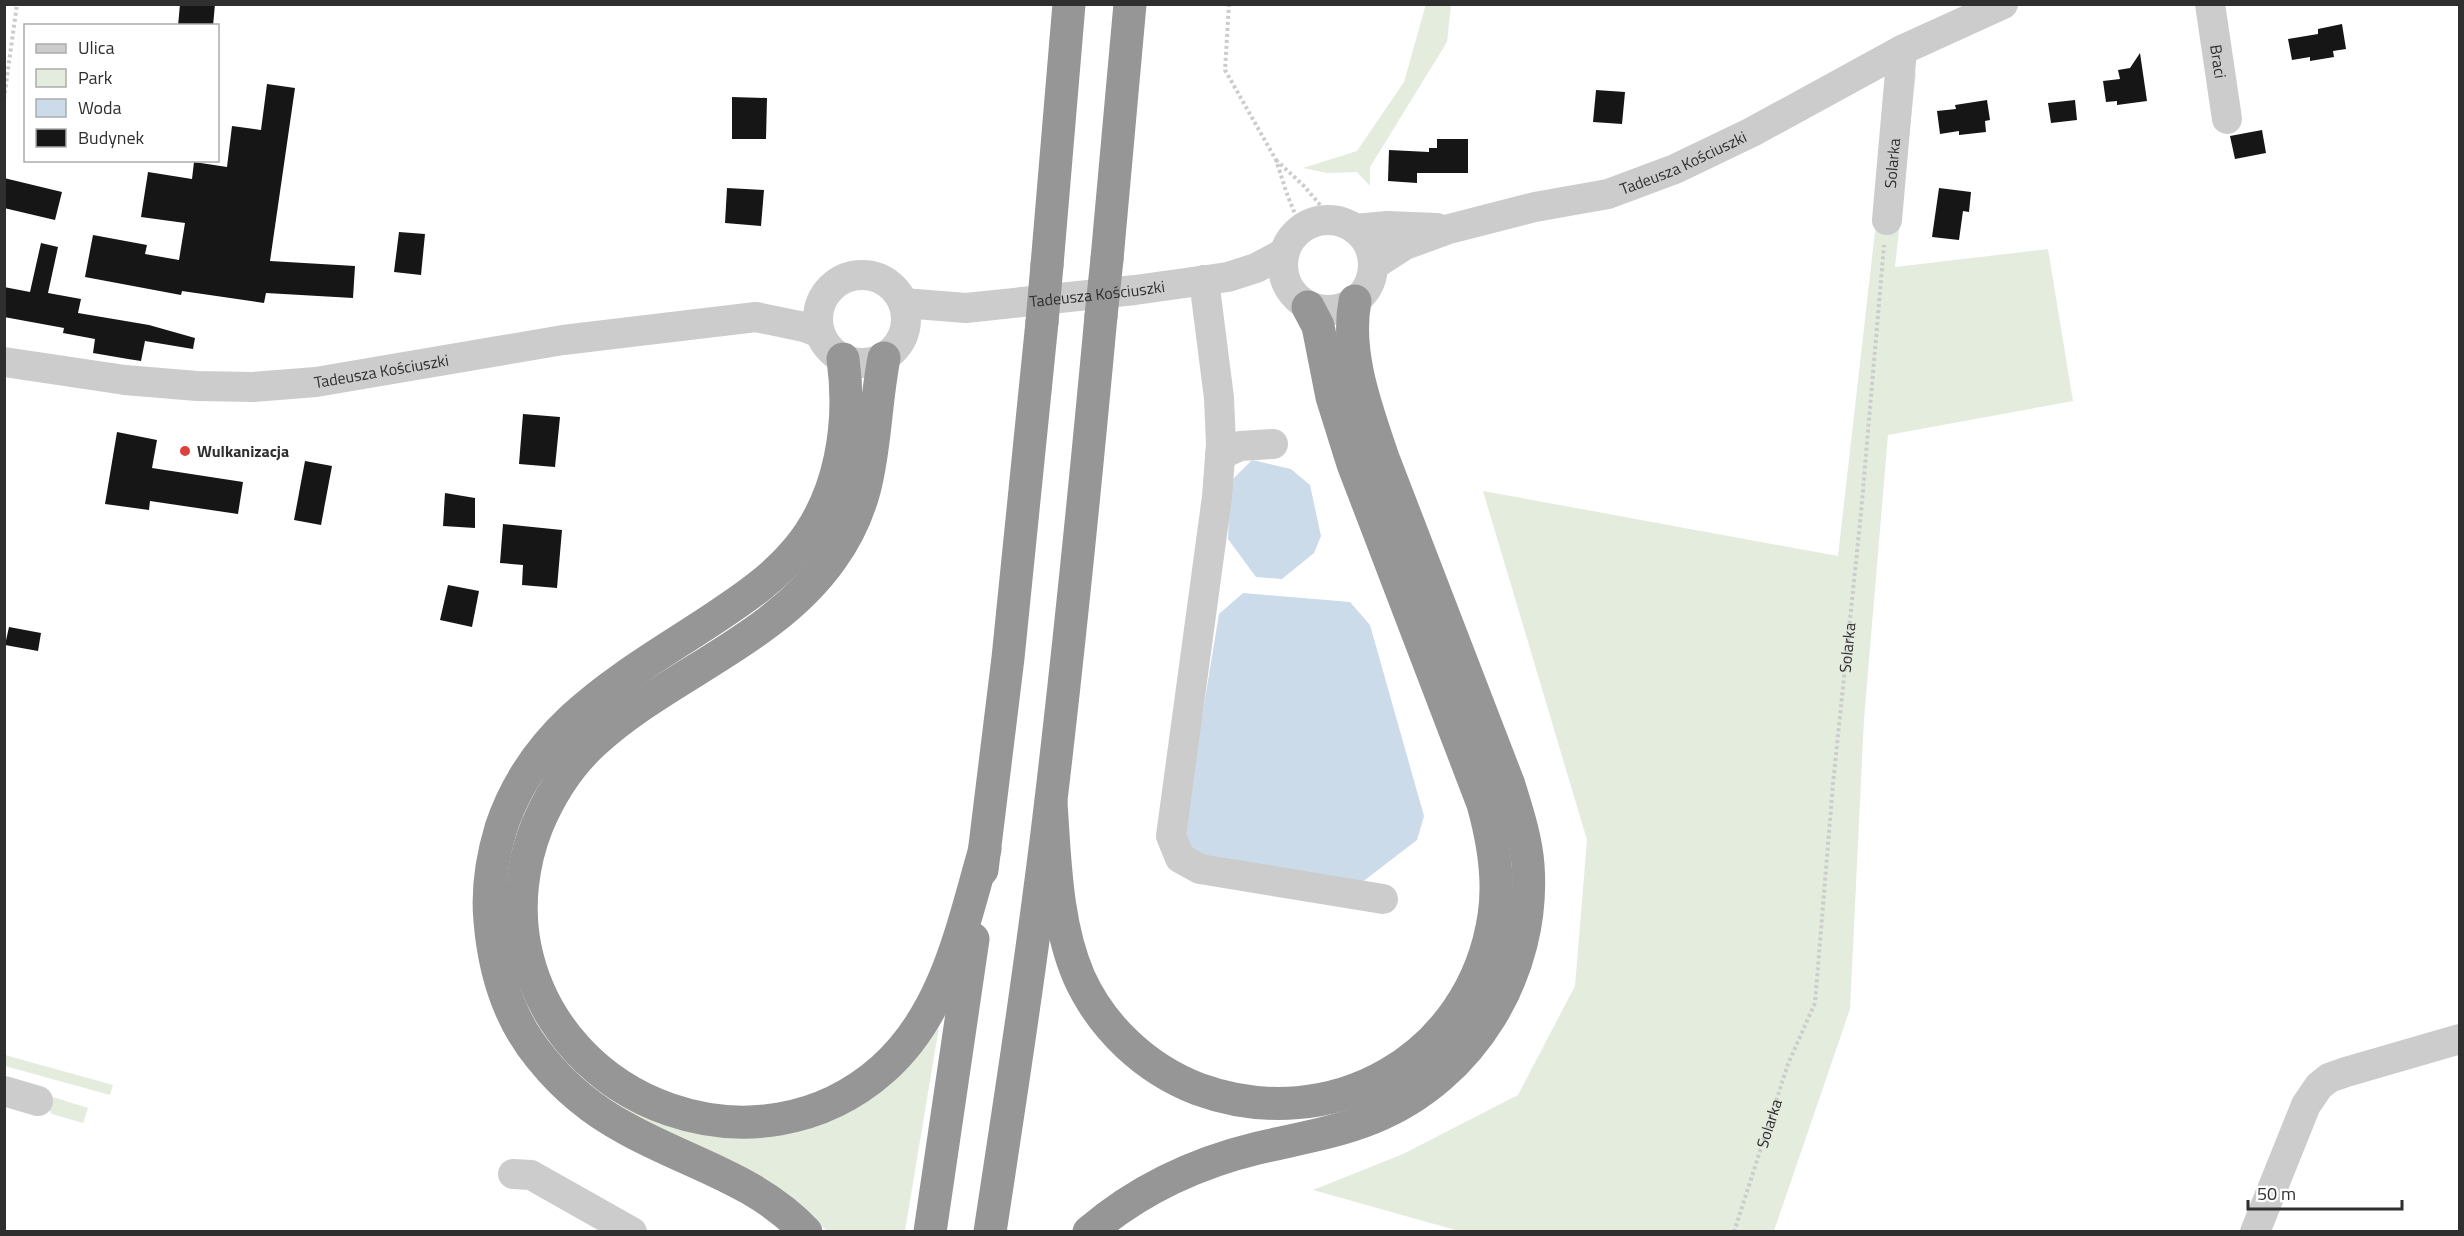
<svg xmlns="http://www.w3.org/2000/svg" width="2464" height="1236" font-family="'Titillium Web',sans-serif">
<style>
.green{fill:#e4ecde}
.water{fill:#ccdbea}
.building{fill:#161616}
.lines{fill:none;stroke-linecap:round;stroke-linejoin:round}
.path{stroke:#ccc;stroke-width:4;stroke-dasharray:3 3;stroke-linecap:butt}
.minor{stroke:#ccc;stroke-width:30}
.highway{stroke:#969696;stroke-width:33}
.highway-bridge{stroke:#969696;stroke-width:33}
.poi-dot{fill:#db423d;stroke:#fff;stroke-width:2}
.labels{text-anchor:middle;stroke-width:6;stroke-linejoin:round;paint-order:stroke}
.street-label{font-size:16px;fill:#2f2f2f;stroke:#fff}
.poi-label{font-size:16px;font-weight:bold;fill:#2f2f2f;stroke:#fff;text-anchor:start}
</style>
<rect width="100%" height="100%" fill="#fff"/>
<g class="green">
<path d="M 1426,4 L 1451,5 L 1447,42 L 1370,167 L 1370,186 L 1357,172 L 1327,173 L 1303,168 L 1357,151 L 1404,82 Z"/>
<path d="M 1916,73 L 1895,267 L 2048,249 L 2073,401 L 1888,435 L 1864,719 L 1850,1009 L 1774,1231 L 1459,1231 L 1313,1190 L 1403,1154 L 1518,1095 L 1575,986 L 1587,840 L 1483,491 L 1838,556 L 1891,91 Z"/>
<path d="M 939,1027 L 905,1231 L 827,1231 L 794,1201 L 633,1118 L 588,1085 L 596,1084 L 638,1113 L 662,1124 L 693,1132 L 729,1137 L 912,1062 Z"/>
<path d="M 5,1055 L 113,1085 L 110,1095 L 5,1066 Z"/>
<path d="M 34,1091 L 88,1108 L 83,1123 L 52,1114 Z"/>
</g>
<g class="water">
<path d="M 1252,460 L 1291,469 L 1310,485 L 1321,536 L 1314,553 L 1282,579 L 1256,577 L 1228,539 L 1230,482 Z"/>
<path d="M 1243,593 L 1350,602 L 1370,625 L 1424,816 L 1417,840 L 1361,883 L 1200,861 L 1182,838 L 1219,614 Z"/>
</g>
<g class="building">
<path d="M 180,4 L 215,4 L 213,26 L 178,26 Z"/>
<path d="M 2342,24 L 2346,49 L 2333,51 L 2334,57 L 2310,61 L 2310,57 L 2292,60 L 2288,39 L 2318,34 L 2318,29 Z"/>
<path d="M 2140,53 L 2147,101 L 2117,105 L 2117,101 L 2106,102 L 2103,81 L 2120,79 L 2118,70 L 2130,68 Z"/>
<path d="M 267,84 L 295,88 L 270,261 L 355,266 L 353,298 L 266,293 L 264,303 L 182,291 L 181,295 L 85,277 L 93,235 L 147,245 L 145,254 L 179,260 L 185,223 L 141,217 L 148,172 L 192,179 L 194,162 L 227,167 L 232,126 L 261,130 Z"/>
<path d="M 1596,90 L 1625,92 L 1622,124 L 1593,122 Z"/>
<path d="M 732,97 L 767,98 L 766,139 L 732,139 Z"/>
<path d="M 1987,100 L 1990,120 L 1985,121 L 1986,132 L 1959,135 L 1959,131 L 1940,134 L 1937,111 L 1956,109 L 1955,105 Z"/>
<path d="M 2075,100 L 2077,120 L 2051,123 L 2048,103 Z"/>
<path d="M 2262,130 L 2266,153 L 2235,159 L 2230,136 Z"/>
<path d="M 1437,139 L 1468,139 L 1468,173 L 1417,173 L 1417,183 L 1388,181 L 1389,150 L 1429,152 L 1429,148 L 1437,148 Z"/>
<path d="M 4,178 L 62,192 L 55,220 L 4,208 Z"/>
<path d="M 727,188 L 764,190 L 761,226 L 725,223 Z"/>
<path d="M 1939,188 L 1971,192 L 1969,212 L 1963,211 L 1959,240 L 1932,237 Z"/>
<path d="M 399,232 L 425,234 L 421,275 L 394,272 Z"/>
<path d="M 41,243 L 58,247 L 48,293 L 81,299 L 78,313 L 149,325 L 195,338 L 193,349 L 145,341 L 141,361 L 128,359 L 93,353 L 95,339 L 63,333 L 64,328 L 4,317 L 4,287 L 30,292 Z"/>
<path d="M 523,414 L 560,417 L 555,467 L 519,464 Z"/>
<path d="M 117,432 L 157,440 L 152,468 L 243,482 L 238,514 L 150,501 L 149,510 L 105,504 Z"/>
<path d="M 305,461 L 332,466 L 321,525 L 294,520 Z"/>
<path d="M 445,493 L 475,498 L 475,528 L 443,526 Z"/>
<path d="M 503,524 L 562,530 L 557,588 L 522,585 L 523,565 L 500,563 Z"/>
<path d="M 448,585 L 479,591 L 472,627 L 440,620 Z"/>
<path d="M 9,627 L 41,633 L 38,651 L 5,645 Z"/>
</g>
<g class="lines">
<g class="path">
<path d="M 1229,4 L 1225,70 L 1276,160 L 1287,194 L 1301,229"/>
<path d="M 4,99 L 17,4"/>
<path d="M 1276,160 L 1304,186 L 1333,220"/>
<path id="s1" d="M 1734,1232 L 1788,1064 L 1815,1003 L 1833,784 L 1861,513 L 1884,245"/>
</g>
<g class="minor">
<path id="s2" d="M 2210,4 L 2227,119"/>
<path id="s3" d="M 1887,220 L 1902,50"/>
<circle cx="1328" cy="265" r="45"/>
<path d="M 1355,229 L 1387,226 L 1437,228"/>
<path id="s4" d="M 1374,265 L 1405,245 L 1449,229 L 1535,207 L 1608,194 L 1675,169 L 1752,132 L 1902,50 L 2003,4"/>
<circle cx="862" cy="319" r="44"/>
<path d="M 1204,280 L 1219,398 L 1221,444 L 1217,497 L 1171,836 L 1180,858 L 1200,869 L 1383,899"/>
<path id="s5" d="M 903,303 L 966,308 L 1135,290 L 1228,277 L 1256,268 L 1284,253"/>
<path id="s6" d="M 4,362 L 125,380 L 197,386 L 253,387 L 316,382 L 563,340 L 756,317 L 804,327 L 820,333"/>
<path d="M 1220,455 L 1240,446 L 1273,444"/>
<path d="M 4,1091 L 38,1101"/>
<path d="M 513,1174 L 531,1175 L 632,1232"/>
<path d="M 2255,1232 L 2306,1105 L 2319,1086 L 2329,1078 L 2346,1072 L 2460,1039"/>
</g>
<g class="highway">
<path d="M 1107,259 L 1130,4"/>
<path d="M 1047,265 L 1069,4"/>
<path d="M 884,358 C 870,431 879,493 832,558 C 773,642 666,675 593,743 C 568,766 550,795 537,826 C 522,864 517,907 525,947 C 558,1108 759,1179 883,1069 C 946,1013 962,927 985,849"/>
<path d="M 1051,803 C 1055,860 1056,924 1079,977 C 1102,1028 1146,1069 1198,1089 C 1332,1138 1473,1058 1494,916 C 1500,878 1493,840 1483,804 L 1353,464 L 1332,397 L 1318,326 L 1308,307"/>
<path d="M 982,870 L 1008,658 L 1042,322"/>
<path d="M 806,1232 C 756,1179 688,1163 627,1129 C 593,1111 565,1088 541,1058 C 509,1020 494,970 490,921 C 487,890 492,858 501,828 C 536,721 629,675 716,617 C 746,597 775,577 798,549 C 841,497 852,424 843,359"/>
<path d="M 930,1232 L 973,939"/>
<path d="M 990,1232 C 1012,1088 1034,944 1051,800 C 1070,639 1086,478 1101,316"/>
<path d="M 1089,1232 C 1138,1190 1196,1163 1258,1148 C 1296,1139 1335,1133 1372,1118 C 1472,1078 1536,972 1528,865 C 1526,838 1517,811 1509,785 L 1383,458 C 1367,410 1345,353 1355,301"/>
</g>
<g class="highway-bridge">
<path d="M 1101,316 L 1107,259"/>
<path d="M 1042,322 L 1047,265"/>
</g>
</g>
<circle class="poi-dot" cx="185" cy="451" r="6"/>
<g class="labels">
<g class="street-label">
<text dy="6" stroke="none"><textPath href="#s2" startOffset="58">Braci</textPath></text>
<text dy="6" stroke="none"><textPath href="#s4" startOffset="328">Tadeusza Kościuszki</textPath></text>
<text dy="6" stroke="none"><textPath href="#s3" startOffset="57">Solarka</textPath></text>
<text dy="6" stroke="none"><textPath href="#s5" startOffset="195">Tadeusza Kościuszki</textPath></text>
<text dy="6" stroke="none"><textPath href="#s6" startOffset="380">Tadeusza Kościuszki</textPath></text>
<text dy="6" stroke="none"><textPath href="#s1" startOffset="600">Solarka</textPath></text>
<text dy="6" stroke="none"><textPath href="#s1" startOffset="114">Solarka</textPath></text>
</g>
<g class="poi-label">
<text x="197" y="457">Wulkanizacja</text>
</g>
</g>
<rect width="2464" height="1236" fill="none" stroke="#2f2f2f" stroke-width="12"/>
<rect x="24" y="24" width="195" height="138" fill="#ffffff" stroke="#acacac" stroke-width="1.5"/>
<rect x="36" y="44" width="30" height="9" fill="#cccccc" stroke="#acacac" stroke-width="1.5"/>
<text x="78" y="54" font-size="18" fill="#2f2f2f">Ulica</text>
<rect x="36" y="69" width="30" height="18" fill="#e4ecde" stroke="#acacac" stroke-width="1.5"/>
<text x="78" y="84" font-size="18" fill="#2f2f2f">Park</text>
<rect x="36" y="99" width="30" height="18" fill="#ccdbea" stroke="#acacac" stroke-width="1.5"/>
<text x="78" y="114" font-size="18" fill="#2f2f2f">Woda</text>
<rect x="36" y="129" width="30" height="18" fill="#161616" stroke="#acacac" stroke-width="1.5"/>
<text x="78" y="144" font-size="18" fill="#2f2f2f">Budynek</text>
<path d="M2248 1200v9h154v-9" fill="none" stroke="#2f2f2f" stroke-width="3"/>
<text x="2257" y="1200" font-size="18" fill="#2f2f2f" stroke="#ffffff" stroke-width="4.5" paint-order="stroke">50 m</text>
</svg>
